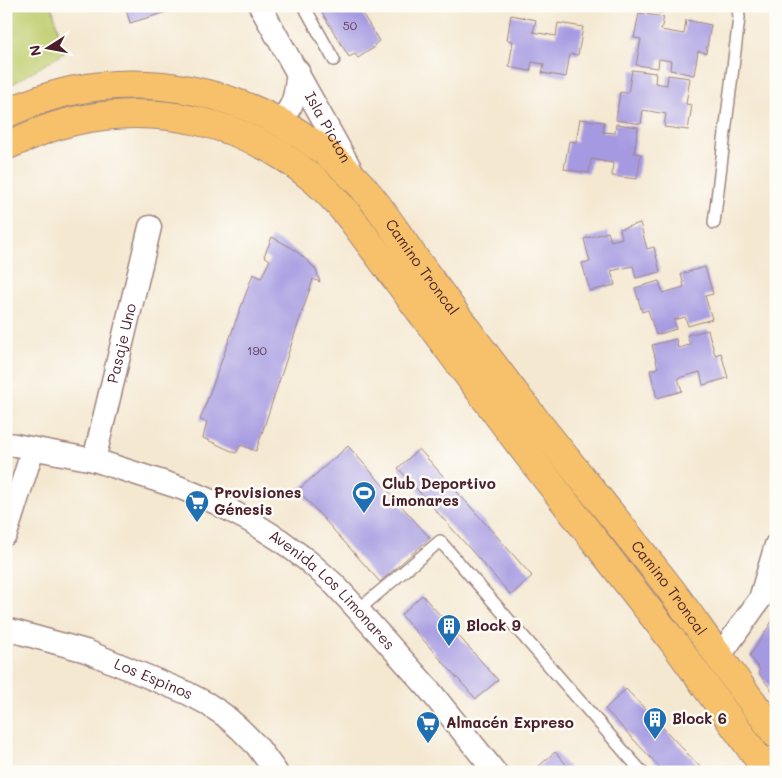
<svg xmlns="http://www.w3.org/2000/svg" width="782" height="778" font-family="Mali,sans-serif">
<style>
.green{fill:#c1ce70;stroke:#86764e}
.building{fill:#a59ae1}
.lines{fill:none;stroke-linecap:round;stroke-linejoin:round}
.service-casing{stroke:#9f847e;stroke-width:14}
.minor-casing{stroke:#9f847e;stroke-width:25}
.primary-casing{stroke:#9f847e;stroke-width:30}
.service{stroke:#fff;stroke-width:11}
.minor{stroke:#fff;stroke-width:22}
.primary{stroke:#f6c16b;stroke-width:28}
.labels{text-anchor:middle;stroke-width:5;stroke-linejoin:round;paint-order:stroke}
.number-label{font-size:12px;fill:#613e58}
.street-label{font-size:15px;fill:#4a1f2b;stroke:#fdfcf7}
.poi-label{font-size:15px;font-weight:bold;fill:#4a1f2b;stroke:#fdfcf7;text-anchor:start}
</style>
<rect width="100%" height="100%" fill="#fdfcf7"/>
<filter id="ink" filterUnits="userSpaceOnUse"><feTurbulence type="fractalNoise" baseFrequency=".02" numOctaves="2"/><feDisplacementMap in="SourceGraphic" scale="10" xChannelSelector="R" yChannelSelector="G"/><feConvolveMatrix kernelMatrix="1 2 1 2 8 2 1 2 1" color-interpolation-filters="sRGB"/></filter>
<filter id="wash" filterUnits="userSpaceOnUse"><feTurbulence type="fractalNoise" baseFrequency=".0096" numOctaves="4" result="noise"/><feDisplacementMap in="SourceGraphic" scale="20" xChannelSelector="R" yChannelSelector="G"/><feGaussianBlur stdDeviation="1.12" result="paint"/><feColorMatrix in="noise" values="0 0 0 0 0 0 0 0 0 0 0 0 0 0 0 0 0 1.4 0 .05"/><feComposite in="paint" operator="in"/></filter>
<g filter="url(#wash)">
<rect width="100%" height="100%" fill="#f4e8d1"/>
<path class="green" d="M 6,6 L 52,6 L 64,53 L 6,88 Z"/>
<g id="blocks">
<g class="building">
<path d="M 125,6 L 172,6 L 173,10 L 130,23 Z"/>
<path d="M 325,6 L 358,6 L 379,41 L 374,45 L 375,47 L 358,58 L 355,54 L 349,57 L 321,11 L 326,7 Z"/>
<path d="M 637,6 L 662,6 L 661,13 L 637,8 Z"/>
<path d="M 639,13 L 664,17 L 661,30 L 684,34 L 686,20 L 711,25 L 706,53 L 698,51 L 694,75 L 670,70 L 671,61 L 659,59 L 658,68 L 636,65 L 641,39 L 634,38 Z"/>
<path d="M 511,15 L 536,20 L 533,32 L 556,36 L 558,23 L 583,27 L 578,55 L 570,54 L 566,77 L 542,73 L 544,64 L 532,62 L 530,71 L 509,67 L 513,41 L 507,40 Z"/>
<path d="M 632,70 L 656,73 L 655,83 L 667,85 L 668,75 L 690,78 L 686,104 L 692,105 L 688,130 L 664,127 L 666,114 L 643,110 L 641,124 L 616,120 L 620,92 L 628,93 Z"/>
<path d="M 580,119 L 604,122 L 603,132 L 615,133 L 616,124 L 638,127 L 634,153 L 641,154 L 637,179 L 612,176 L 613,163 L 591,159 L 589,173 L 564,169 L 569,141 L 576,142 Z"/>
<path d="M 640,223 L 647,249 L 654,247 L 660,272 L 636,278 L 633,266 L 611,271 L 615,285 L 590,291 L 582,263 L 590,262 L 584,239 L 608,232 L 611,241 L 622,238 L 620,229 Z"/>
<path d="M 272,237 L 292,248 L 309,262 L 316,270 L 320,282 L 313,279 L 256,451 L 241,445 L 236,453 L 203,438 L 207,422 L 200,420 L 253,274 L 261,278 L 270,260 L 264,256 Z"/>
<path d="M 705,267 L 713,294 L 705,296 L 712,319 L 688,326 L 685,317 L 674,320 L 676,329 L 656,335 L 648,310 L 642,312 L 635,288 L 659,281 L 663,293 L 684,287 L 681,274 Z"/>
<path d="M 708,330 L 715,355 L 721,353 L 728,378 L 703,385 L 700,372 L 678,378 L 682,391 L 657,398 L 650,370 L 658,368 L 652,345 L 676,339 L 678,348 L 690,345 L 687,335 Z"/>
<path d="M 348,446 L 430,538 L 380,582 L 298,490 Z"/>
<path d="M 419,449 L 532,576 L 511,595 L 398,468 Z"/>
<path d="M 422,595 L 498,680 L 476,699 L 401,615 Z"/>
<path d="M 776,615 L 776,696 L 758,672 L 760,670 L 750,656 Z"/>
<path d="M 626,689 L 705,772 L 664,772 L 605,709 Z"/>
<path d="M 555,752 L 573,772 L 532,772 Z"/>
</g>
</g>
</g>
<g filter="url(#ink)">
<use href="#blocks" fill-opacity="0" stroke="#9f847e" stroke-width="1"/>
<g class="lines">
<g class="service-casing">
<g id="service">
<path d="M 304,6 L 334,60"/>
<path d="M 714,223 L 739,18 L 738,6"/>
<path d="M 358,610 L 440,541 L 642,772"/>
</g>
</g>
<g class="minor-casing">
<g id="minor">
<path id="s1" d="M 260,6 L 353,173"/>
<path d="M 279,121 C 296,105 295,93 298,71"/>
<path id="s2" d="M 6,444 L 15,445 L 94,460 L 181,488 L 216,503 L 250,521 L 280,540 L 308,561 L 334,584 L 358,610 L 427,687 L 495,772"/>
<path id="s3" d="M 94,460 L 150,227"/>
<path d="M 6,534 L 33,449"/>
<path id="s4" d="M 6,629 L 86,651 L 187,693 L 206,703 L 224,715 L 240,729 L 257,746 L 276,772"/>
<path d="M 719,657 L 760,599 L 776,545"/>
</g>
</g>
<g class="primary-casing">
<g id="primary">
<path id="s5" d="M 6,114 C 124,55 269,88 358,182 C 379,204 395,231 413,256 C 448,304 483,352 519,399 C 566,459 614,517 661,577 C 681,602 699,629 718,655 C 737,682 757,708 776,734"/>
<path d="M 6,146 C 29,136 51,126 74,121 C 158,102 245,122 311,177 C 327,190 340,205 353,221 L 518,442 L 672,640 L 768,772"/>
</g>
</g>
<use href="#service" class="service"/>
<use href="#minor" class="minor"/>
<use href="#primary" class="primary"/>
</g>
</g>
<defs>
<g id="stadium-pin" transform="scale(1.25)"><path d="M0 17L-7.5 6A9.5 9.5 0 1 1 7.5 6Z" fill="#1f6fb2" stroke="#fdfcf7"/><path d="M0-5a6.5 5 0 1 0 0 10a6.5 5 0 1 0 0-10ZM-3.5-1.8h7v3.6h-7Z" fill="#fff"/></g>
<g id="supermarket-pin" transform="scale(1.25)"><path d="M0 17L-7.5 6A9.5 9.5 0 1 1 7.5 6Z" fill="#1f6fb2" stroke="#fdfcf7"/><path d="M-6-5.5h2.5l.6 2H6L4.5 2H-2.5L-4.4-4H-6ZM-1.5 3.2a1.3 1.3 0 1 0 .1 0ZM3 3.2a1.3 1.3 0 1 0 .1 0Z" fill="#fff"/></g>
<g id="building-pin" transform="scale(1.25)"><path d="M0 17L-7.5 6A9.5 9.5 0 1 1 7.5 6Z" fill="#1f6fb2" stroke="#fdfcf7"/><path d="M-4-6H4V6H1V3H-1V6H-4ZM-2.5-4.3h1.7v1.8h-1.7ZM.8-4.3h1.7v1.8H.8ZM-2.5-1h1.7V.8h-1.7ZM.8-1h1.7V.8H.8Z" fill="#fff"/></g>
</defs>
<g fill-rule="evenodd">
<use href="#stadium-pin" x="364" y="493"/>
<use href="#supermarket-pin" x="197" y="502"/>
<use href="#building-pin" x="449" y="626"/>
<use href="#building-pin" x="655" y="719"/>
<use href="#supermarket-pin" x="428" y="723"/>
</g>
<g class="labels">
<g class="number-label">
<text x="350" y="30">50</text>
<text x="257" y="355">190</text>
</g>
<g class="street-label">
<text dy="5" stroke="none"><textPath href="#s1" startOffset="139">Isla Picton</textPath></text>
<text dy="5" stroke="none"><textPath href="#s5" startOffset="490">Camino Troncal</textPath></text>
<text dy="5" stroke="none"><textPath href="#s3" startOffset="120">Pasaje Uno</textPath></text>
<text dy="5" stroke="none"><textPath href="#s5" startOffset="895">Camino Troncal</textPath></text>
<text dy="5" stroke="none"><textPath href="#s2" startOffset="365">Avenida Los Limonares</textPath></text>
<text dy="5" stroke="none"><textPath href="#s4" startOffset="156">Los Espinos</textPath></text>
</g>
<g class="poi-label">
<text x="382" y="489">Club Deportivo<tspan x="382" dy="17">Limonares</tspan></text>
<text x="214" y="498">Provisiones<tspan x="214" dy="17">Génesis</tspan></text>
<text x="466" y="631">Block 9</text>
<text x="672" y="724">Block 6</text>
<text x="446" y="728">Almacén Expreso</text>
</g>
</g>
<rect width="782" height="778" fill="none" stroke="#fdfcf7" stroke-width="25"/>
<g transform="translate(48 48) rotate(259)" stroke="#fdfcf7" stroke-width="4" paint-order="stroke">
<path d="M0-4L9 19L0 12L-9 19Z" fill="#4a1f2b"/>
<text y="-8" font-size="14" font-weight="bold" text-anchor="middle" fill="#4a1f2b">N</text>
</g>
</svg>
